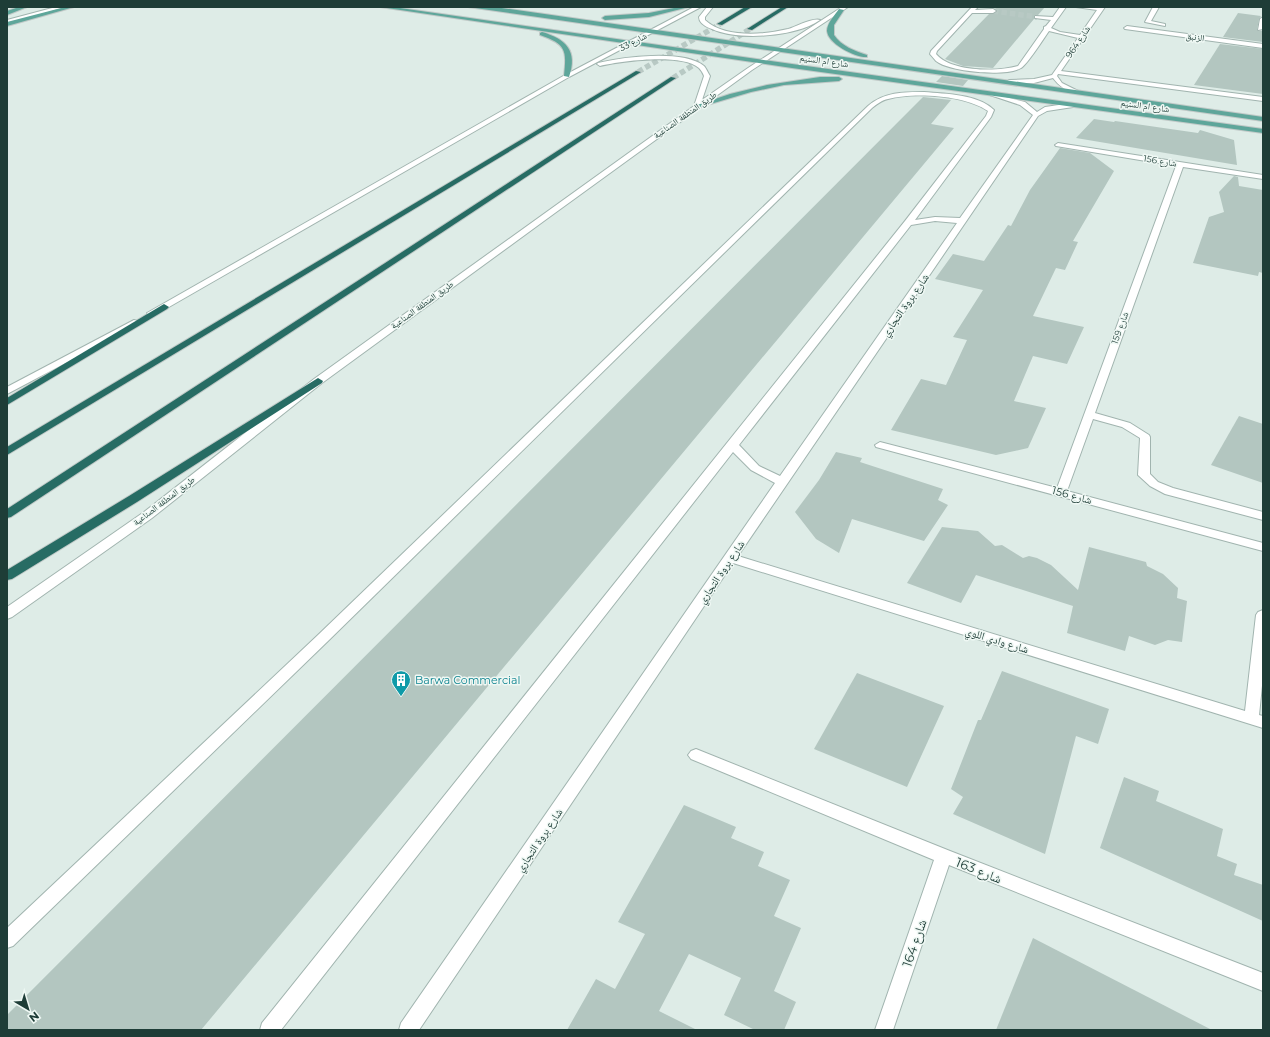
<svg xmlns="http://www.w3.org/2000/svg" width="1270" height="1037" font-family="Montserrat,'Noto Naskh Arabic',sans-serif">
<style>
.building{fill:#b3c6c0}
.lines{fill:none;stroke-linecap:round;stroke-linejoin:round}
.minor-tunnel{stroke:#b8c9c4;stroke-width:5.5;stroke-dasharray:5.5 3;stroke-linecap:butt}
.highway-tunnel{stroke:#b8c9c4;stroke-width:5.5;stroke-dasharray:5.5 3;stroke-linecap:butt}
.minor-casing{stroke:#a1b4af;stroke-width:2}
.major-casing{stroke:#c0c9c7;stroke-width:2}
.highway-casing{stroke:#c0c9c7;stroke-width:2}
.minor{fill:#fff;fill-rule:evenodd}
.major{fill:#5ea69a;fill-rule:evenodd}
.highway{fill:#276c64;fill-rule:evenodd}
.labels{text-anchor:middle;stroke-width:3;stroke-linejoin:round;paint-order:stroke}
.far-street-label{font-size:9px;fill:#1e3d37;stroke:#eff8f4}
.street-label{font-size:11px;fill:#1e3d37;stroke:#eff8f4}
.culture-label{font-size:11px;fill:#0d838f;stroke:#eff8f4;text-anchor:start}
.near-street-label{font-size:13px;fill:#1e3d37;stroke:#eff8f4}
</style>
<rect width="100%" height="100%" fill="#deece7"/>
<g class="building">
<path d="M 997,7 L 1045,7 L 1038,15 L 1034,15 L 1034,19 L 993,68 L 963,66 L 945,59 L 989,14 L 997,12 L 997,11 L 995,9 Z"/>
<path d="M 1238,13 L 1261,16 L 1259,19 L 1257,30 L 1258,31 L 1263,31 L 1263,42 L 1223,37 Z"/>
<path d="M 1220,44 L 1263,49 L 1263,94 L 1194,85 Z"/>
<path d="M 942,76 L 968,80 L 963,86 L 936,82 Z"/>
<path d="M 923,97 L 951,100 L 931,124 L 954,128 L 201,1030 L 7,1030 L 7,1015 Z"/>
<path d="M 1094,119 L 1114,122 L 1115,121 L 1198,133 L 1200,130 L 1234,140 L 1237,165 L 1076,138 Z"/>
<path d="M 1060,148 L 1090,153 L 1114,171 L 1073,241 L 1078,242 L 1065,270 L 1056,268 L 1033,316 L 1084,327 L 1067,364 L 1033,356 L 1014,401 L 1046,408 L 1028,448 L 996,455 L 891,430 L 921,379 L 946,385 L 967,340 L 953,337 L 983,290 L 935,279 L 953,254 L 984,261 L 1008,225 L 1011,226 L 1030,190 Z"/>
<path d="M 1234,176 L 1238,177 L 1239,186 L 1263,190 L 1263,273 L 1259,272 L 1258,276 L 1193,263 L 1209,217 L 1224,212 L 1219,192 Z"/>
<path d="M 1239,416 L 1263,424 L 1263,483 L 1211,465 Z"/>
<path d="M 836,452 L 862,458 L 860,462 L 943,489 L 938,500 L 948,505 L 924,541 L 852,519 L 839,553 L 816,539 L 795,512 L 819,480 Z"/>
<path d="M 942,527 L 978,531 L 995,546 L 1002,545 L 1023,558 L 1029,556 L 1037,558 L 1051,565 L 1078,590 L 1089,547 L 1146,562 L 1147,566 L 1163,574 L 1178,588 L 1177,598 L 1187,601 L 1182,642 L 1168,640 L 1155,645 L 1129,636 L 1125,651 L 1067,633 L 1073,606 L 976,575 L 961,603 L 907,583 Z"/>
<path d="M 1002,671 L 1109,709 L 1098,744 L 1076,736 L 1045,854 L 953,814 L 963,797 L 951,789 L 978,720 L 981,720 Z"/>
<path d="M 857,673 L 944,706 L 907,787 L 814,749 Z"/>
<path d="M 1124,777 L 1159,791 L 1156,801 L 1223,829 L 1217,856 L 1237,864 L 1234,875 L 1263,885 L 1263,921 L 1100,848 Z"/>
<path d="M 684,805 L 736,827 L 731,838 L 764,852 L 758,866 L 790,880 L 774,916 L 801,928 L 774,991 L 796,1002 L 784,1030 L 755,1030 L 724,1015 L 741,978 L 689,954 L 659,1011 L 697,1030 L 567,1030 L 596,979 L 615,989 L 645,934 L 618,922 Z"/>
<path d="M 1033,938 L 1212,1030 L 996,1030 Z"/>
</g>
<g class="lines">
<path class="minor-tunnel" d="M 993,11 L 1037,17"/>
<g class="highway-tunnel">
<path d="M 638,72 L 720,24"/>
<path d="M 673,78 L 750,29"/>
</g>
<g class="minor-casing">
<g id="minor">
<path d="M 56,7 L 65,7 L 7,24 L 7,20 Z"/>
<path d="M 694,7 L 701,7 L 569,77 L 155,315 L 149,315 L 147,313 L 565,75 Z"/>
<path d="M 707,7 L 713,7 L 705,17 L 705,20 C 724,38 763,35 788,29 C 795,27 814,17 820,20 C 796,37 738,41 712,29 C 706,27 699,23 699,17 Z"/>
<path d="M 842,7 L 848,7 L 752,70 L 548,218 L 322,383 L 152,518 L 12,617 L 7,619 L 7,607 L 144,512 L 314,379 L 694,106 L 704,76 C 703,73 701,70 699,68 C 681,53 622,61 600,66 L 597,64 L 598,63 C 623,57 683,49 704,66 C 706,68 708,73 710,76 L 702,100 L 748,68 Z"/>
<path d="M 972,7 L 978,7 L 975,10 L 993,9 L 996,11 L 993,13 L 972,13 L 937,51 L 936,54 C 951,72 997,72 1018,66 L 1044,29 L 1044,27 L 1046,26 L 1051,20 L 1035,18 L 1035,16 L 1053,17 L 1060,7 L 1066,7 L 1051,28 L 1060,32 L 1080,35 L 1097,10 L 1076,7 L 1105,7 L 1061,71 L 1263,97 L 1263,101 L 1058,74 L 1057,76 L 1062,83 L 1078,91 L 1078,93 C 1069,94 1058,85 1053,78 L 1034,83 L 1007,83 L 1006,82 L 1009,80 L 1034,79 L 1052,75 L 1078,38 L 1049,31 C 1044,38 1027,65 1021,68 C 1006,77 950,72 936,61 C 934,59 932,56 930,54 L 931,51 Z"/>
<path d="M 1153,7 L 1159,7 L 1151,21 L 1165,24 L 1165,26 L 1145,22 Z"/>
<path d="M 1263,17 L 1263,29 L 1258,30 L 1260,19 Z"/>
<path d="M 1127,26 L 1263,44 L 1263,48 L 1125,29 L 1124,28 Z"/>
<path d="M 924,92 C 946,94 978,94 994,110 L 991,117 L 915,220 L 935,217 L 960,218 L 1033,115 L 1020,105 L 990,95 L 990,93 L 1025,102 L 1037,112 L 1045,107 L 1073,103 L 1076,105 L 1073,107 L 1047,111 L 1038,116 L 738,556 L 1245,711 L 1256,615 L 1258,612 L 1263,610 L 1263,676 L 1259,715 L 1263,716 L 1263,728 L 733,563 L 419,1030 L 399,1030 L 401,1023 L 775,483 L 751,470 L 733,452 L 281,1030 L 260,1030 L 262,1023 L 905,221 L 986,116 L 988,111 C 965,95 914,92 888,99 C 882,100 877,104 872,108 L 328,641 L 13,946 L 7,948 L 7,928 L 318,635 L 868,106 C 884,92 903,92 924,92 ZM 935,221 L 957,223 L 780,476 L 759,466 L 739,445 L 911,225 Z"/>
<path d="M 1058,143 L 1263,175 L 1263,179 L 1183,167 L 1095,413 L 1130,423 L 1149,435 L 1150,437 L 1150,474 L 1158,482 L 1173,488 L 1263,512 L 1263,520 L 1165,494 L 1150,486 L 1138,475 L 1140,438 L 1122,427 L 1093,419 L 1067,491 L 1263,543 L 1263,551 L 876,447 L 875,445 L 880,442 L 1057,488 L 1176,166 L 1056,146 L 1055,145 Z"/>
<path d="M 134,320 L 137,321 L 139,323 L 137,325 L 7,394 L 7,387 Z"/>
<path d="M 696,749 L 950,851 L 1263,973 L 1263,991 L 949,865 L 893,1030 L 875,1030 L 934,860 L 691,759 L 688,755 L 691,751 Z"/>
</g>
</g>
<g class="major-casing">
<g id="major">
<path d="M 19,7 L 27,7 L 7,15 L 7,11 Z"/>
<path d="M 65,7 L 74,7 L 7,26 L 7,22 Z"/>
<path d="M 380,7 L 393,7 L 792,64 L 1263,129 L 1263,133 L 792,68 Z"/>
<path d="M 468,7 L 495,7 L 1263,117 L 1263,121 Z"/>
<path d="M 679,7 L 689,7 L 649,17 L 605,20 L 602,18 L 605,16 L 649,13 Z"/>
<path d="M 839,9 L 844,10 L 834,25 L 834,35 C 841,46 855,51 867,55 L 867,57 C 856,58 828,44 827,31 C 827,23 835,15 839,9 Z"/>
<path d="M 542,32 C 566,39 578,51 569,77 L 564,76 C 567,50 566,44 540,35 L 540,33 Z"/>
<path d="M 820,77 L 839,77 L 842,79 L 839,81 L 784,85 L 751,92 L 697,108 L 694,106 L 730,94 L 767,85 Z"/>
</g>
</g>
<g class="highway-casing">
<g id="highway">
<path d="M 745,7 L 752,7 L 722,25 L 717,24 Z"/>
<path d="M 782,7 L 788,7 L 752,30 L 747,29 Z"/>
<path d="M 636,71 L 641,72 L 7,455 L 7,447 Z"/>
<path d="M 671,77 L 676,78 L 11,517 L 7,518 L 7,509 Z"/>
<path d="M 164,304 L 169,307 L 167,309 L 7,405 L 7,398 Z"/>
<path d="M 318,378 L 323,381 L 322,383 L 137,502 L 12,579 L 7,580 L 7,570 L 129,496 Z"/>
</g>
</g>
<use href="#minor" class="minor"/>
<use href="#major" class="major"/>
<use href="#highway" class="highway"/>
</g>
<defs>
<g id="building-pin" transform="scale(1)"><path d="M0 17L-7.5 6A9.5 9.5 0 1 1 7.5 6Z" fill="#0f9aa8" stroke="#eff8f4"/><path d="M-4-6H4V6H1V3H-1V6H-4ZM-2.5-4.3h1.7v1.8h-1.7ZM.8-4.3h1.7v1.8H.8ZM-2.5-1h1.7V.8h-1.7ZM.8-1h1.7V.8H.8Z" fill="#fff"/></g>
</defs>
<g fill-rule="evenodd">
<use href="#building-pin" x="401" y="680"/>
</g>
<g class="labels">
<g class="far-street-label">
<text transform="translate(1195 37) rotate(8)" y="3">الزنبق</text>
<text transform="translate(633 42) rotate(-28)" y="3">شارع 33</text>
<text transform="translate(1078 42) rotate(-56)" y="3">شارع 964</text>
<text transform="translate(824 61) rotate(8)" y="3">شارع ام السنيم</text>
<text transform="translate(1145 106) rotate(8)" y="3">شارع ام السنيم</text>
<text transform="translate(685 115) rotate(-35)" y="3">طريق المنطقة الصناعية</text>
<text transform="translate(1160 161) rotate(9)" y="3">شارع 156</text>
<text transform="translate(422 305) rotate(-36)" y="3">طريق المنطقة الصناعية</text>
<text transform="translate(1120 328) rotate(-70)" y="3">شارع 159</text>
<text transform="translate(164 501) rotate(-37)" y="3">طريق المنطقة الصناعية</text>
</g>
<g class="street-label">
<text transform="translate(905 305) rotate(-55)" y="4">شارع بروة التجاري</text>
<text transform="translate(1072 495) rotate(15)" y="4">شارع 156</text>
<text transform="translate(721 572) rotate(-56)" y="4">شارع بروة التجاري</text>
<text transform="translate(997 640) rotate(17)" y="4">شارع وادي اللوي</text>
<text transform="translate(539 840) rotate(-56)" y="4">شارع بروة التجاري</text>
</g>
<g class="culture-label">
<text x="415" y="684">Barwa Commercial</text>
</g>
<g class="near-street-label">
<text transform="translate(979 870) rotate(22)" y="5">شارع 163</text>
<text transform="translate(914 943) rotate(-71)" y="5">شارع 164</text>
</g>
</g>
<rect width="1270" height="1037" fill="none" stroke="#1e3d37" stroke-width="16"/>
<g transform="translate(28 1009) rotate(142)" stroke="#eff8f4" stroke-width="3" paint-order="stroke">
<path d="M0-3L7 15L0 10L-7 15Z" fill="#1e3d37"/>
<text y="-6" font-size="11" font-weight="bold" text-anchor="middle" fill="#1e3d37">N</text>
</g>
</svg>
